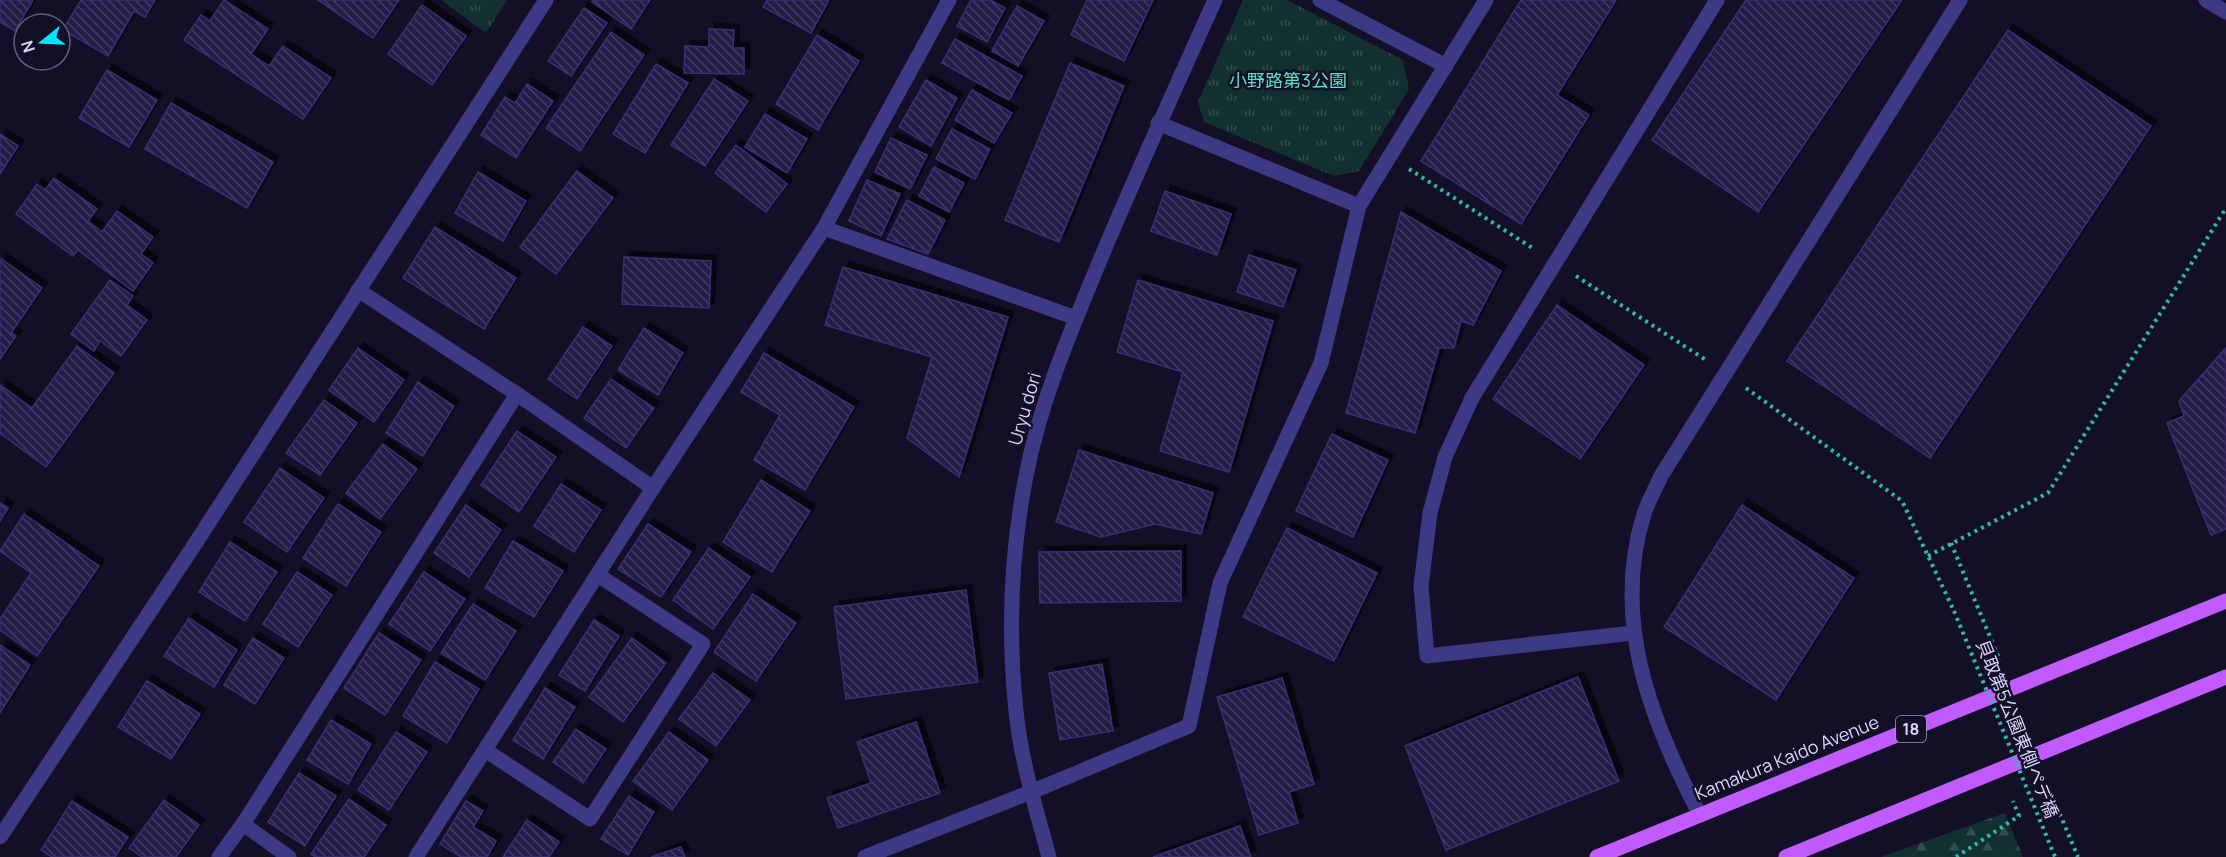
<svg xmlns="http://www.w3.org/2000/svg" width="2226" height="857" font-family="Manrope,'Noto Sans JP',sans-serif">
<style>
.grass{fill:url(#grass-tufts)}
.forest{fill:url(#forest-firs)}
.building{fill:url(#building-back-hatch);stroke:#3b2d73;stroke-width:1.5;filter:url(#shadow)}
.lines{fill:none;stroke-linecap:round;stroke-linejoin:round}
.path{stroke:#2fb8b0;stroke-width:4;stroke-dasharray:3 4.5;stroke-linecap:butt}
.minor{stroke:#3d3a85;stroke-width:15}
.tertiary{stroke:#3d3a85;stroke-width:15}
.primary{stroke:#c25bff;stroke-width:15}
.path-bridge{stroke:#2fb8b0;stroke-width:4;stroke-dasharray:3 4.5;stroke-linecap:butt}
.labels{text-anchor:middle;stroke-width:5;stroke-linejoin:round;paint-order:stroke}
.shield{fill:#130f26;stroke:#9e99be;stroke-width:1.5}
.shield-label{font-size:16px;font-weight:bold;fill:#d9d4ff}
.park-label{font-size:18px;fill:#5fe0c0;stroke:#130f26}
.street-label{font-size:18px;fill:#d9d4ff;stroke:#130f26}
</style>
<defs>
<pattern id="grass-tufts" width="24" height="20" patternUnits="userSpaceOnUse" patternTransform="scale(1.5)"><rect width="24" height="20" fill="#12302f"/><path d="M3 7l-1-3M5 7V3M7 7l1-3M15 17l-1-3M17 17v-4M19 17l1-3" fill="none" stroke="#344d4e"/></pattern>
<pattern id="forest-firs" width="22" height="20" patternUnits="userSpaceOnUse" patternTransform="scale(1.5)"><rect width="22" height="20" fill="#12302f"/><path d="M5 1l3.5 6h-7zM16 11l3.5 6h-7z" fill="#344d4e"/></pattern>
<pattern id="building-back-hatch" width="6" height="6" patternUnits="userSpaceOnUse" patternTransform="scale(1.5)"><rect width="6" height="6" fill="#241b47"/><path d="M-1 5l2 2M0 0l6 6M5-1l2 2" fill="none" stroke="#433b63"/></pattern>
<filter id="shadow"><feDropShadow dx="5.5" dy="-5.5" stdDeviation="0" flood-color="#0009"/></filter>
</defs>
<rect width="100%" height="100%" fill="#130f26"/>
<g class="grass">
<path d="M 441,0 L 507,0 L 486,33 Z"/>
<path d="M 1243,0 L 1287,0 L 1403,60 L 1409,89 L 1359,171 L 1334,176 L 1204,122 L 1198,102 Z"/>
</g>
<path class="forest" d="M 2005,813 L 2023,857 L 1881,857 Z"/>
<g class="building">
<path d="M 0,0 L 33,0 L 15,31 L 0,22 Z"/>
<path d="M 81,0 L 155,0 L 145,17 L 134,11 L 108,56 L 63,30 Z"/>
<path d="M 224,0 L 268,29 L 251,54 L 269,66 L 283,46 L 331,78 L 303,119 L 184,40 L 201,15 L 210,21 Z"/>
<path d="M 318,0 L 399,0 L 373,38 Z"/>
<path d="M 593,0 L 650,0 L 631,29 L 592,2 Z"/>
<path d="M 767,0 L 829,0 L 811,33 L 763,7 Z"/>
<path d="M 971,0 L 990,0 L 1005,8 L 987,42 L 957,26 Z"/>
<path d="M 1087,0 L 1153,0 L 1124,61 L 1071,35 Z"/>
<path d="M 1521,0 L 1616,0 L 1557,95 L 1589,115 L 1521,224 L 1421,161 Z"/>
<path d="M 1746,0 L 1902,0 L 1758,212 L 1652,140 Z"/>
<path d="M 422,5 L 466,36 L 432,85 L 388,54 Z"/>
<path d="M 1017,6 L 1044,21 L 1018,66 L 992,51 Z"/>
<path d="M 584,8 L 607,23 L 571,76 L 548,61 Z"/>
<path d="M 709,29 L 734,30 L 733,48 L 744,48 L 744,74 L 684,73 L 685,46 L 709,47 Z"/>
<path d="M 2008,30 L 2151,126 L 1930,458 L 1787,361 Z"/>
<path d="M 611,32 L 644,55 L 580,151 L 546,128 Z"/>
<path d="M 817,35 L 859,61 L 818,130 L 776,104 Z"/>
<path d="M 955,39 L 1022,76 L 1009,100 L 942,63 Z"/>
<path d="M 1070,63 L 1124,86 L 1059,242 L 1005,220 Z"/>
<path d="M 656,64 L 688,83 L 645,153 L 613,134 Z"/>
<path d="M 107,70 L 157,100 L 129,147 L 79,118 Z"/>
<path d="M 714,79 L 748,101 L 705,166 L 671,145 Z"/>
<path d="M 926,80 L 957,98 L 931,146 L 899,127 Z"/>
<path d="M 527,84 L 553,101 L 516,158 L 481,135 L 505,97 L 515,103 Z"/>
<path d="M 972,90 L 1012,113 L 994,143 L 955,120 Z"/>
<path d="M 171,103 L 273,162 L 247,208 L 145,149 Z"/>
<path d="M 765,114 L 807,139 L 787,173 L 745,147 Z"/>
<path d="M 952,129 L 990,149 L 975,179 L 936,159 Z"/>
<path d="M 0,134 L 18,146 L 0,174 Z"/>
<path d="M 891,138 L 927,155 L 910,189 L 875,172 Z"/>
<path d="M 736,145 L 787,184 L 766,212 L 715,173 Z"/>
<path d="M 934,167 L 964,183 L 949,212 L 919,196 Z"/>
<path d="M 577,171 L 613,198 L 556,274 L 520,247 Z"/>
<path d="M 478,172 L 526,201 L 503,241 L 455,213 Z"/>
<path d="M 54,178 L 97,209 L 88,221 L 102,232 L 117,211 L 153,237 L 141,254 L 153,263 L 133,291 L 78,250 L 73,256 L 16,214 L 37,184 L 45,190 Z"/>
<path d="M 867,180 L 900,194 L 881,236 L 849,221 Z"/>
<path d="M 1165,191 L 1231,214 L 1217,255 L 1151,231 Z"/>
<path d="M 907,200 L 945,220 L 928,254 L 887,239 Z"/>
<path d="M 1401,212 L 1501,271 L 1473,325 L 1461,321 L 1454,348 L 1439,348 L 1415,433 L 1346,413 Z"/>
<path d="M 435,227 L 516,278 L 484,329 L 403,278 Z"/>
<path d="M 1249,255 L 1296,270 L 1283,307 L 1237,292 Z"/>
<path d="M 624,257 L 711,261 L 709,308 L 622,304 Z"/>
<path d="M 0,258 L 42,288 L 11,333 L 16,336 L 0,359 Z"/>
<path d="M 843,267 L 1008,317 L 959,477 L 907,438 L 932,357 L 825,325 Z"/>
<path d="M 110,280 L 133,296 L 127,305 L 147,320 L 121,356 L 100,341 L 94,351 L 71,334 Z"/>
<path d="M 1138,280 L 1273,321 L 1229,472 L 1160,451 L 1183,372 L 1117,352 Z"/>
<path d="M 1557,305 L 1644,365 L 1580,459 L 1493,399 Z"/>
<path d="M 583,327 L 612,346 L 577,399 L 548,379 Z"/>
<path d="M 644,328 L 683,353 L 658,395 L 618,370 Z"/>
<path d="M 77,346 L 114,373 L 46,467 L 0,433 L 0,385 L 32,408 Z"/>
<path d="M 358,348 L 404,380 L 374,422 L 329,390 Z"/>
<path d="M 2226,348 L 2226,529 L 2211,535 L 2167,423 L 2184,416 L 2179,401 Z"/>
<path d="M 764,353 L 854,407 L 805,490 L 754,460 L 780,415 L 741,392 Z"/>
<path d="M 611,379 L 654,408 L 626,448 L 584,418 Z"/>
<path d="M 418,382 L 454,406 L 423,456 L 386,433 Z"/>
<path d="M 324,400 L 357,423 L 320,475 L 286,453 Z"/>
<path d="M 517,431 L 556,457 L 519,512 L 481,485 Z"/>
<path d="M 1332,434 L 1388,460 L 1353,537 L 1296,511 Z"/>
<path d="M 383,444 L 417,469 L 380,519 L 346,493 Z"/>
<path d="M 1079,450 L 1213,493 L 1201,534 L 1155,524 L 1101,537 L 1056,522 Z"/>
<path d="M 280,468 L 324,498 L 287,552 L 244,522 Z"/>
<path d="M 761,480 L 810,511 L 772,572 L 723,542 Z"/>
<path d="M 561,484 L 601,510 L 574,552 L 534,526 Z"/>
<path d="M 0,503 L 8,508 L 0,521 Z"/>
<path d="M 338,504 L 381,532 L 346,586 L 303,558 Z"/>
<path d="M 466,505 L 501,530 L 469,577 L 434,553 Z"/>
<path d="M 1742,505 L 1854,578 L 1776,700 L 1664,627 Z"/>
<path d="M 24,514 L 99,566 L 37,656 L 0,630 L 0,619 L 31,573 L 0,551 Z"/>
<path d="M 648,524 L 691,552 L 661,597 L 618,569 Z"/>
<path d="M 1287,528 L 1377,573 L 1334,661 L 1243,617 Z"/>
<path d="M 513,541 L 563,571 L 534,617 L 485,588 Z"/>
<path d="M 230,542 L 277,572 L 245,621 L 199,592 Z"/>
<path d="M 709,548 L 750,577 L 713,629 L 673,600 Z"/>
<path d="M 1181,551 L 1181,601 L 1040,603 L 1039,552 Z"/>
<path d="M 297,572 L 332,595 L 298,647 L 263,624 Z"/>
<path d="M 424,572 L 465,599 L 430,651 L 389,624 Z"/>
<path d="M 966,590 L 978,682 L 846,699 L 834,607 Z"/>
<path d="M 753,594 L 796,623 L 756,681 L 714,652 Z"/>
<path d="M 473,604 L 516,631 L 485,680 L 441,653 Z"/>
<path d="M 189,618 L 237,650 L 214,687 L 164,656 Z"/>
<path d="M 594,620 L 619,636 L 585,691 L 559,675 Z"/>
<path d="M 379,633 L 421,660 L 385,715 L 344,688 Z"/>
<path d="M 253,638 L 284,658 L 255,704 L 224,685 Z"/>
<path d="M 632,638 L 666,663 L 623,722 L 589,697 Z"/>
<path d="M 0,645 L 30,665 L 0,713 Z"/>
<path d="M 435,662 L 479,689 L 447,743 L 403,716 Z"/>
<path d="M 1102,664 L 1113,731 L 1060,740 L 1049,673 Z"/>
<path d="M 713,673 L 750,700 L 716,746 L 679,719 Z"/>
<path d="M 1578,677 L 1619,781 L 1446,850 L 1405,746 Z"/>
<path d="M 1282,678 L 1314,784 L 1289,792 L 1298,823 L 1259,835 L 1217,697 Z"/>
<path d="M 147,681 L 200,714 L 171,759 L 118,727 Z"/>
<path d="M 545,688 L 575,707 L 543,759 L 513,740 Z"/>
<path d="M 331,720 L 371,744 L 348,784 L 307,760 Z"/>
<path d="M 916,722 L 940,793 L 838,828 L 827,798 L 871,783 L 857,742 Z"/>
<path d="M 576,729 L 606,749 L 583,783 L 553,762 Z"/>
<path d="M 396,732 L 427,752 L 389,810 L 358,790 Z"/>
<path d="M 669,732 L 708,760 L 672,810 L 633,781 Z"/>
<path d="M 299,773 L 336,796 L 305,846 L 268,822 Z"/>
<path d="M 629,796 L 654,812 L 628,855 L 601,839 Z"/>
<path d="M 349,799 L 386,825 L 364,857 L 315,857 L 311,854 Z"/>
<path d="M 164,800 L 199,825 L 176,857 L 142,857 L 129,848 Z"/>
<path d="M 72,801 L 128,837 L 115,857 L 52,857 L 41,850 Z"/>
<path d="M 466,801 L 483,811 L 473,827 L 496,841 L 487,857 L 461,857 L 440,844 Z"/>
<path d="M 527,820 L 559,842 L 549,857 L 503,857 Z"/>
<path d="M 1240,826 L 1251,857 L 1153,857 Z"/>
<path d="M 681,847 L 685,857 L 651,857 Z"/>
</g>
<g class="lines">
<g class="path">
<path d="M 1409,169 L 1534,249"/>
<path d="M 1576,276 L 1706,360"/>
<path d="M 1746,388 L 1902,501 L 1954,611"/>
<path d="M 1951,543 L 2000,661"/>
<path d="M 1928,556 L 2048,493 L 2226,208"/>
<path d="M 2048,786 L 2078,857"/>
<path d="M 1956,857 L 2019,816 L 2013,801"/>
</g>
<g class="minor">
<path d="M 1320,0 L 1446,66"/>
<path d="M 1158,123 L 1359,206"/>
<path d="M 824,228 L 1076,318"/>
<path d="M 358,290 L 517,394 L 653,488"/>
<path d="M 1633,633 L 1427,656 L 1421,586 L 1430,513 L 1445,457 L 1472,398 L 1717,0"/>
<path d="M 485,750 L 590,819 L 703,644 L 598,575"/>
<path d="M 243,824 L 289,857"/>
<path d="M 219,857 L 243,824 L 517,394"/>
<path d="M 416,857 L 653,488 L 824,228 L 949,0"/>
<path d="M 865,857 L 1031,792 L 1189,726 L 1220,583 L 1321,363 L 1359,206 L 1486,0"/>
</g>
<g class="tertiary">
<path d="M 2206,0 L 2226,12"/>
<path d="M 1700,815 C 1651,721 1611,620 1644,514 C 1648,501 1656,488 1661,476 L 1960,0"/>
<path d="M 0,837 L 195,544 L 546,0"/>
<path d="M 1049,857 C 1036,809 1021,761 1016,711 C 1008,634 1011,552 1026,476 C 1041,398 1073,326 1103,253 C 1139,168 1177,84 1215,0"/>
</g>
<g class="primary">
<path d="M 1597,857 L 2226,601"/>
<path d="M 1786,857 L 2226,677"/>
</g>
<path class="path-bridge" d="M 1954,611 L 2055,857"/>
</g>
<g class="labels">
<rect class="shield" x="1896" y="716" width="30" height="26" rx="4.5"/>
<g class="shield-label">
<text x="1911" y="735">18</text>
</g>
<g class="park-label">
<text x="1288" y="87">小野路第3公園</text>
</g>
<g class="street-label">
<text transform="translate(1025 409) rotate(-74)" y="6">Uryu dori</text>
<text transform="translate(2017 729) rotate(68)" y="6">貝取第5公園東側ペデ橋</text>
<text transform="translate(1787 758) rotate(-22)" y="6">Kamakura Kaido Avenue</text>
</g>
</g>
<g transform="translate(42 42) rotate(252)"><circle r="28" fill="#130f26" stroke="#625e7d" stroke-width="1.5"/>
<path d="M0-4.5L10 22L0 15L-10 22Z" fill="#00e5ff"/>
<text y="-9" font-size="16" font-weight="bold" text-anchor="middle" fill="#d9d4ff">N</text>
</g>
</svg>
